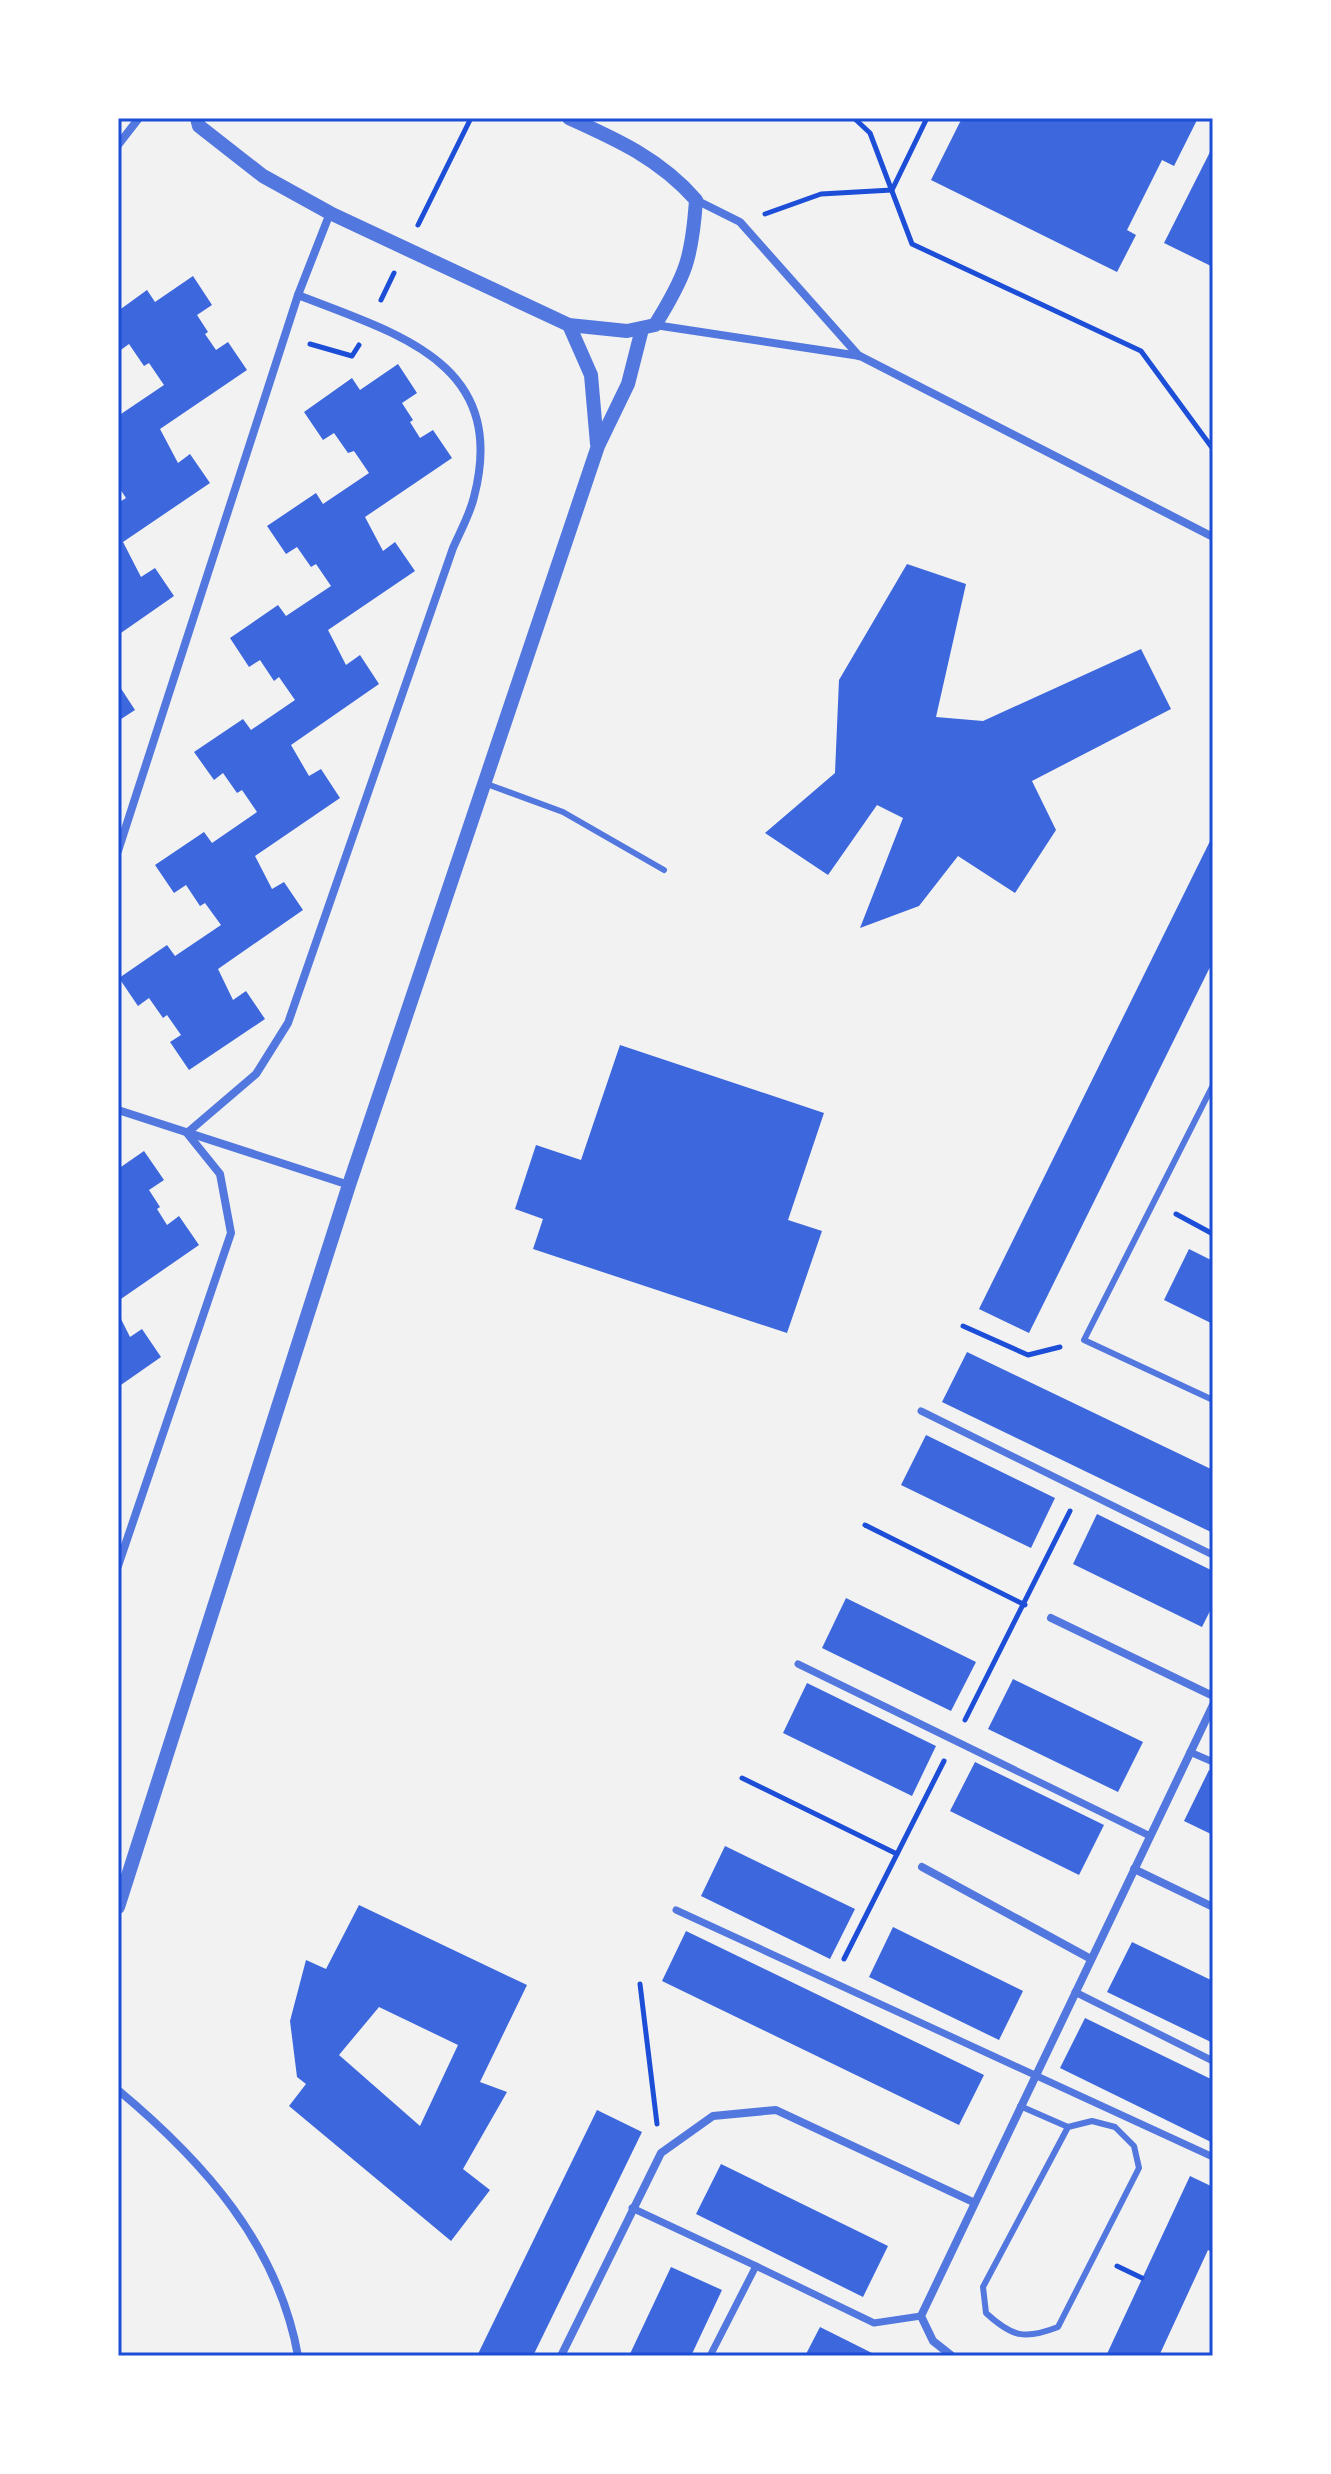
<svg xmlns="http://www.w3.org/2000/svg" width="1331" height="2474" font-family="Raleway,sans-serif">
<style>
.building{fill:#3d67dc;fill-rule:evenodd}
.lines{fill:none;stroke-linecap:round;stroke-linejoin:round}
.path{stroke:#1d4ed8;stroke-width:5}
.service{stroke:#5277de;stroke-width:6}
.pedestrian{stroke:#5277de;stroke-width:7}
.minor{stroke:#5277de;stroke-width:8}
.tertiary{stroke:#5277de;stroke-width:14}
.neatline{fill:none;stroke:#1d4ed8;stroke-width:3}
</style>
<rect width="100%" height="100%" fill="#f2f2f2"/>
<g class="building">
<path d="M 962,118 L 1198,118 L 1174,166 L 1162,160 L 1127,230 L 1136,235 L 1117,272 L 931,180 Z"/>
<path d="M 1213,146 L 1213,267 L 1164,243 Z"/>
<path d="M 193,276 L 212,305 L 197,315 L 208,332 L 205,334 L 216,350 L 228,342 L 247,370 L 160,429 L 178,463 L 190,454 L 210,483 L 123,542 L 141,577 L 155,568 L 174,596 L 118,635 L 118,503 L 126,498 L 118,486 L 118,416 L 164,385 L 149,363 L 144,366 L 129,344 L 118,352 L 118,311 L 147,290 L 155,302 Z"/>
<path d="M 398,364 L 417,393 L 402,403 L 413,420 L 410,422 L 420,438 L 433,430 L 452,458 L 365,517 L 383,551 L 395,542 L 415,571 L 328,630 L 346,665 L 360,655 L 379,684 L 291,745 L 309,776 L 321,769 L 340,798 L 255,856 L 272,889 L 284,882 L 303,910 L 218,969 L 233,1000 L 246,991 L 265,1019 L 189,1070 L 170,1042 L 181,1035 L 167,1015 L 163,1018 L 149,998 L 138,1006 L 119,978 L 167,945 L 175,956 L 221,925 L 205,903 L 200,906 L 186,885 L 174,893 L 155,865 L 204,832 L 212,843 L 257,812 L 242,790 L 237,793 L 223,773 L 214,780 L 194,752 L 243,719 L 251,730 L 295,700 L 279,677 L 274,681 L 260,660 L 249,667 L 230,638 L 278,605 L 286,616 L 331,586 L 316,564 L 311,567 L 297,547 L 286,554 L 267,526 L 316,493 L 323,504 L 369,473 L 354,451 L 348,453 L 334,433 L 323,440 L 304,412 L 352,378 L 360,390 Z"/>
<path d="M 907,564 L 966,584 L 936,717 L 983,721 L 1141,649 L 1171,709 L 1032,781 L 1056,830 L 1015,893 L 958,856 L 919,906 L 860,928 L 903,818 L 877,805 L 828,875 L 765,833 L 835,773 L 839,680 Z"/>
<path d="M 118,684 L 135,710 L 118,721 Z"/>
<path d="M 1213,835 L 1213,961 L 1029,1333 L 979,1309 Z"/>
<path d="M 620,1045 L 824,1113 L 788,1220 L 822,1231 L 787,1333 L 533,1249 L 543,1219 L 515,1209 L 536,1145 L 581,1160 Z"/>
<path d="M 144,1151 L 164,1180 L 149,1190 L 160,1207 L 157,1209 L 167,1225 L 179,1216 L 199,1245 L 118,1301 L 118,1169 Z"/>
<path d="M 1189,1249 L 1213,1261 L 1213,1324 L 1164,1300 Z"/>
<path d="M 118,1313 L 130,1337 L 142,1329 L 161,1357 L 118,1387 Z"/>
<path d="M 967,1352 L 1213,1470 L 1213,1533 L 942,1402 Z"/>
<path d="M 926,1435 L 1055,1498 L 1031,1548 L 901,1485 Z"/>
<path d="M 1097,1514 L 1213,1571 L 1213,1605 L 1202,1627 L 1073,1564 Z"/>
<path d="M 846,1598 L 976,1662 L 951,1711 L 822,1648 Z"/>
<path d="M 1013,1679 L 1143,1742 L 1118,1792 L 988,1729 Z"/>
<path d="M 807,1683 L 936,1746 L 912,1796 L 783,1733 Z"/>
<path d="M 975,1762 L 1104,1825 L 1079,1875 L 950,1811 Z"/>
<path d="M 1209,1770 L 1213,1772 L 1213,1835 L 1184,1821 Z"/>
<path d="M 725,1846 L 855,1909 L 830,1959 L 701,1896 Z"/>
<path d="M 359,1905 L 527,1985 L 480,2082 L 507,2092 L 463,2169 L 490,2190 L 451,2241 L 289,2106 L 306,2084 L 297,2077 L 290,2021 L 306,1960 L 326,1969 ZM 379,2007 L 458,2045 L 420,2126 L 339,2055 Z"/>
<path d="M 893,1927 L 1023,1991 L 999,2040 L 869,1977 Z"/>
<path d="M 686,1931 L 984,2075 L 959,2125 L 662,1981 Z"/>
<path d="M 1132,1942 L 1213,1981 L 1213,2043 L 1107,1992 Z"/>
<path d="M 1085,2018 L 1213,2080 L 1213,2143 L 1060,2068 Z"/>
<path d="M 597,2110 L 642,2132 L 533,2356 L 477,2356 Z"/>
<path d="M 721,2164 L 888,2246 L 863,2297 L 696,2214 Z"/>
<path d="M 1190,2176 L 1213,2187 L 1213,2253 L 1208,2250 L 1159,2356 L 1106,2356 Z"/>
<path d="M 671,2267 L 722,2290 L 691,2356 L 629,2356 Z"/>
<path d="M 820,2327 L 878,2356 L 805,2356 Z"/>
</g>
<g class="lines">
<g class="path">
<path d="M 854,118 L 870,133 L 912,244 L 1141,351 L 1213,449"/>
<path d="M 765,214 L 821,194 L 892,190 L 927,118"/>
<path d="M 418,225 L 471,118"/>
<path d="M 381,300 L 394,273"/>
<path d="M 310,344 L 352,356 L 359,345"/>
<path d="M 1176,1214 L 1213,1234"/>
<path d="M 963,1326 L 1028,1355 L 1060,1347"/>
<path d="M 865,1525 L 1025,1605"/>
<path d="M 965,1720 L 1070,1511"/>
<path d="M 742,1778 L 897,1854"/>
<path d="M 844,1959 L 944,1761"/>
<path d="M 640,1984 L 657,2124"/>
<path d="M 1117,2266 L 1142,2278"/>
</g>
<g class="service">
<path d="M 484,783 L 563,812 L 664,870"/>
<path d="M 1213,1085 L 1084,1340 L 1213,1400"/>
<path d="M 1020,2106 L 1068,2127 L 1092,2121 L 1115,2127 L 1134,2146 L 1139,2168 L 1058,2327 C 1025,2340 1012,2337 986,2313 L 983,2287 L 1068,2127"/>
</g>
<g class="pedestrian">
<path d="M 921,1411 L 1213,1555"/>
<path d="M 798,1664 L 1150,1836"/>
<path d="M 1190,1752 L 1213,1762"/>
<path d="M 676,1910 L 1213,2157"/>
<path d="M 1075,1992 L 1213,2061"/>
<path d="M 632,2208 L 756,2266 L 710,2356"/>
<path d="M 756,2266 L 874,2323 L 921,2316"/>
</g>
<g class="minor">
<path d="M 118,145 L 139,118"/>
<path d="M 696,200 L 740,222 L 859,356"/>
<path d="M 655,325 L 860,356 L 1213,537"/>
<path d="M 118,851 L 298,295 L 330,213"/>
<path d="M 118,1110 L 349,1185"/>
<path d="M 118,1566 L 231,1233 L 220,1174 L 187,1133 L 256,1074 L 288,1023 L 453,548 C 460,532 470,514 474,497 C 509,362 397,334 298,295"/>
<path d="M 1051,1618 L 1213,1696"/>
<path d="M 922,1867 L 1091,1959"/>
<path d="M 1134,1869 L 1213,1907"/>
<path d="M 118,2090 C 203,2161 278,2244 298,2356"/>
<path d="M 561,2356 L 661,2153 L 713,2116 L 776,2110 L 973,2202"/>
<path d="M 952,2356 L 933,2341 L 921,2316 L 1213,1705"/>
</g>
<g class="tertiary">
<path d="M 197,118 L 199,126 L 263,176 L 330,213 L 569,325 L 627,331 L 655,325 C 686,275 692,258 696,200 C 660,159 618,140 569,118"/>
<path d="M 569,325 L 591,375 L 597,444"/>
<path d="M 118,1907 L 349,1185 L 598,446 L 628,384 L 642,329"/>
</g>
</g>
<rect width="1331" height="2474" fill="none" stroke="#ffffff" stroke-width="240"/>
<rect x="120" y="120" width="1091" height="2234" class="neatline"/>
</svg>
